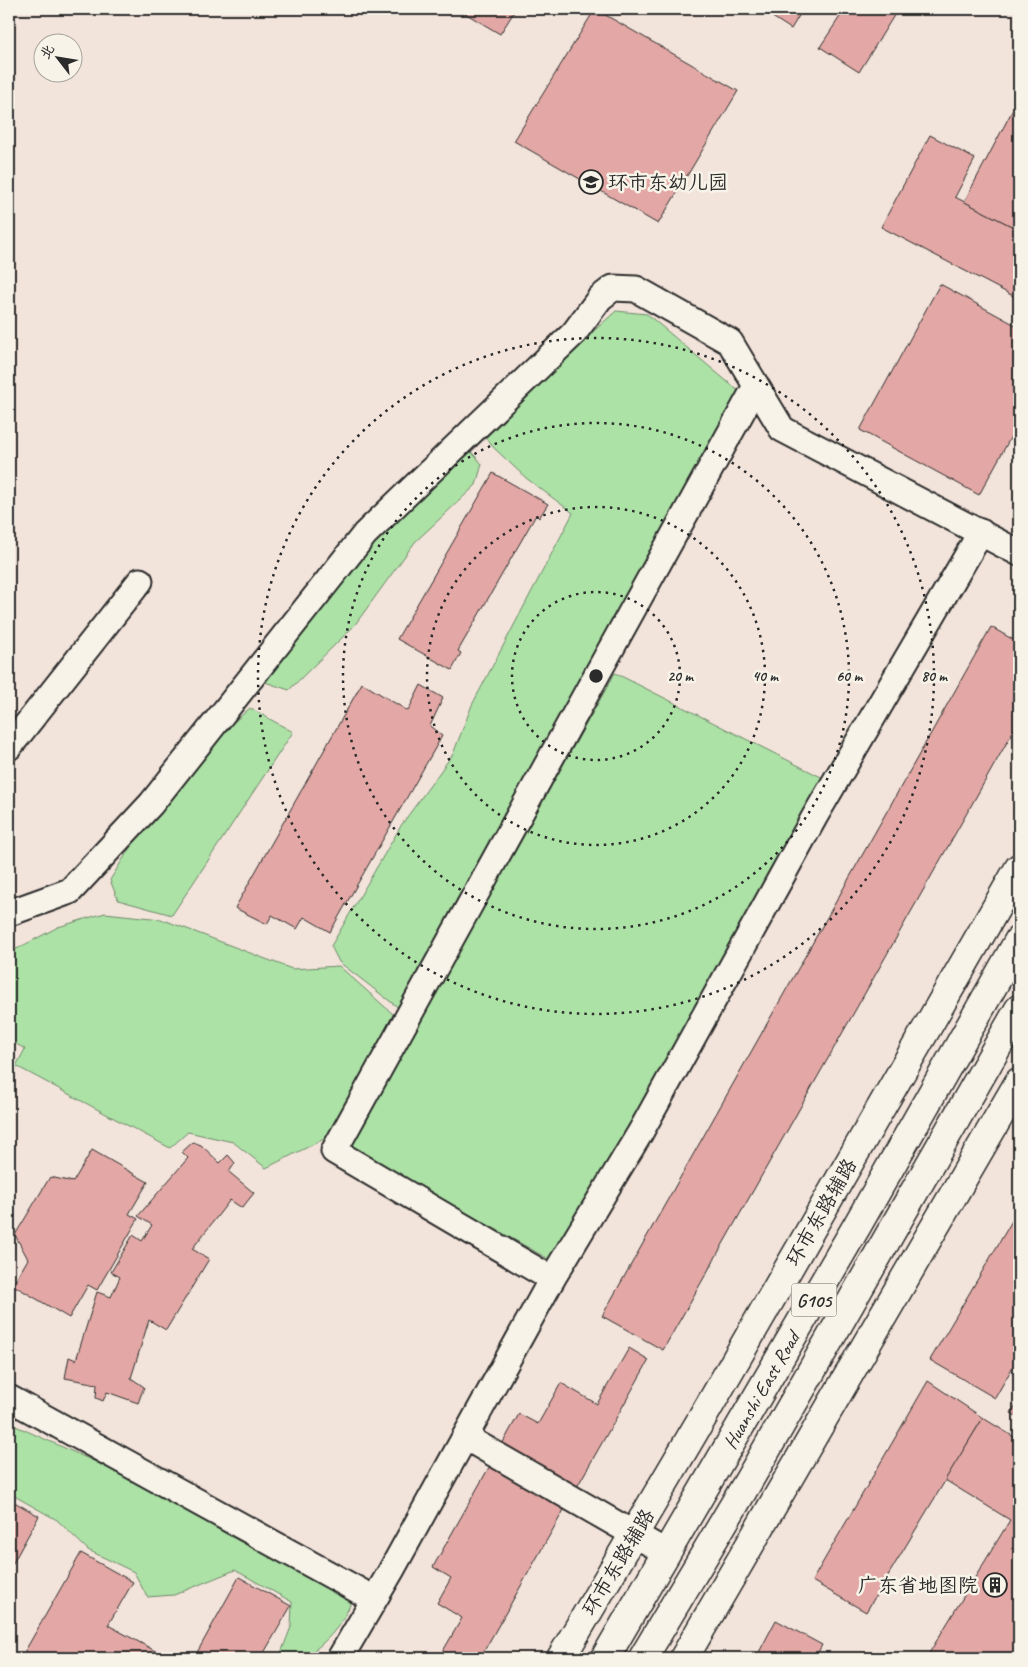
<svg xmlns="http://www.w3.org/2000/svg" width="1028" height="1667" font-family="Caveat,'LXGW WenKai TC',sans-serif">
<style>
.green{fill:#ace2a6;stroke:#6c8668}
.building{fill:#e3a8a5;stroke:#2b2b2b}
.lines{fill:none;stroke-linecap:round;stroke-linejoin:round}
.street-casing{stroke:#2b2b2b;stroke-width:29}
.secondary-casing{stroke:#2b2b2b;stroke-width:31}
.highway-casing{stroke:#2b2b2b;stroke-width:31}
.street{stroke:#f7f3e8;stroke-width:25}
.secondary{stroke:#f7f3e8;stroke-width:28}
.highway{stroke:#f7f3e8;stroke-width:28}
.ring{fill:none;stroke:#2b2b2b;stroke-width:2.5;stroke-dasharray:2.5 5}
.labels{text-anchor:middle;stroke-width:5;stroke-linejoin:round;paint-order:stroke}
.shield{fill:#f7f3e8;stroke:#686764;stroke-width:1}
.shield-label{font-size:19px;font-weight:bold;fill:#2b2b2b}
.poi-label{font-size:20px;fill:#2b2b2b;stroke:#f7f3e8;text-anchor:start}
.street-label{font-size:20px;fill:#2b2b2b;stroke:#f7f3e8}
.centre{fill:#2b2b2b;stroke:#f7f3e8;stroke-width:2.5}
.ring-label{font-size:15px;text-anchor:middle;font-weight:bold;fill:#2b2b2b;stroke:#f7f3e8;stroke-width:5;stroke-linejoin:round;paint-order:stroke}
</style>
<rect width="100%" height="100%" fill="#f3e4db"/>
<filter id="ink" filterUnits="userSpaceOnUse"><feTurbulence type="fractalNoise" baseFrequency=".02" numOctaves="2"/><feDisplacementMap in="SourceGraphic" scale="10" xChannelSelector="R" yChannelSelector="G"/><feConvolveMatrix kernelMatrix="1 2 1 2 8 2 1 2 1" color-interpolation-filters="sRGB"/></filter>
<g filter="url(#ink)">
<g class="green">
<path d="M 616,311 L 647,314 L 742,394 L 400,1009 L 339,962 L 331,946 L 402,824 L 453,754 L 472,705 L 573,513 L 526,478 L 494,448 L 481,432 Z"/>
<path d="M 467,447 L 482,464 L 476,485 L 415,542 L 354,626 L 289,690 L 262,681 L 370,540 Z"/>
<path d="M 615,673 L 825,779 L 552,1261 L 348,1146 Z"/>
<path d="M 250,708 L 293,732 L 172,915 L 118,900 L 110,880 L 131,846 L 211,742 Z"/>
<path d="M 105,913 L 161,919 L 292,969 L 339,966 L 394,1015 L 326,1138 L 266,1168 L 233,1142 L 188,1132 L 170,1148 L 16,1066 L 25,1049 L 9,1040 L 9,953 L 58,927 Z"/>
<path d="M 9,1423 L 169,1495 L 302,1567 L 351,1602 C 345,1620 329,1640 313,1651 C 304,1658 290,1658 279,1658 L 291,1627 L 292,1602 L 235,1570 L 174,1595 L 147,1597 L 134,1572 L 88,1550 L 57,1520 L 9,1493 Z"/>
</g>
<g class="building">
<path d="M 458,9 L 516,9 L 500,34 Z"/>
<path d="M 595,9 L 738,91 L 658,224 L 514,141 Z"/>
<path d="M 760,9 L 803,9 L 791,29 Z"/>
<path d="M 845,9 L 898,9 L 859,72 L 820,47 Z"/>
<path d="M 1019,98 L 1019,230 L 964,202 Z"/>
<path d="M 930,135 L 975,159 L 955,197 L 1019,230 L 1019,299 L 881,227 Z"/>
<path d="M 940,284 L 1019,327 L 1019,422 L 979,495 L 860,430 Z"/>
<path d="M 493,473 L 548,504 L 539,518 L 536,515 L 458,651 L 461,653 L 452,670 L 397,639 Z"/>
<path d="M 991,627 L 1019,643 L 1019,721 L 663,1350 L 602,1316 Z"/>
<path d="M 362,683 L 408,711 L 421,685 L 443,698 L 430,726 L 442,736 L 330,932 L 304,917 L 297,929 L 272,915 L 267,924 L 235,908 Z"/>
<path d="M 193,1142 L 201,1145 L 220,1163 L 228,1155 L 235,1163 L 229,1172 L 254,1193 L 242,1208 L 230,1200 L 192,1249 L 209,1259 L 166,1330 L 149,1320 L 131,1378 L 144,1387 L 138,1403 L 107,1392 L 103,1401 L 96,1398 L 97,1384 L 65,1378 L 69,1357 L 76,1360 L 97,1292 L 111,1297 L 120,1277 L 111,1272 L 133,1235 L 142,1241 L 152,1225 L 138,1216 L 188,1158 L 182,1152 Z"/>
<path d="M 92,1150 L 148,1182 L 129,1214 L 138,1219 L 97,1290 L 88,1285 L 69,1318 L 13,1285 L 28,1259 L 15,1235 L 50,1177 L 73,1182 Z"/>
<path d="M 1019,1209 L 1019,1356 L 995,1398 L 930,1360 Z"/>
<path d="M 629,1348 L 649,1360 L 480,1658 L 439,1658 L 462,1618 L 437,1603 L 451,1578 L 433,1567 L 519,1414 L 538,1424 L 561,1383 L 597,1404 Z"/>
<path d="M 928,1381 L 983,1418 L 866,1612 L 812,1581 Z"/>
<path d="M 1019,1399 L 1019,1418 L 1011,1413 Z"/>
<path d="M 983,1418 L 1019,1440 L 1019,1650 L 1014,1658 L 934,1658 L 928,1655 L 1010,1520 L 945,1480 Z"/>
<path d="M 9,1499 L 39,1516 L 9,1570 Z"/>
<path d="M 81,1553 L 133,1582 L 108,1625 L 168,1658 L 21,1658 Z"/>
<path d="M 239,1577 L 291,1606 L 261,1658 L 194,1658 Z"/>
<path d="M 776,1620 L 822,1645 L 815,1658 L 756,1658 Z"/>
</g>
<g class="lines">
<g class="street-casing">
<g id="street">
<path d="M 9,747 L 140,581"/>
<path d="M 9,913 L 70,891 L 151,804 L 365,534 L 574,333 L 600,298 L 613,288 L 636,289 L 730,342 L 782,429 L 1019,553"/>
<path d="M 552,1279 L 640,1133 L 815,816 L 981,532"/>
<path d="M 9,1398 L 374,1599"/>
<path d="M 465,1437 L 667,1553"/>
<path d="M 340,1658 L 391,1571 L 552,1279 L 334,1151 L 756,386"/>
</g>
</g>
<g class="secondary-casing">
<g id="secondary">
<path d="M 561,1658 L 704,1415 L 1019,868"/>
<path d="M 684,1658 L 1019,1082"/>
</g>
</g>
<g class="highway-casing">
<g id="highway">
<path id="s1" d="M 605,1658 L 858,1224 L 1019,940"/>
<path d="M 643,1658 L 749,1480 L 1019,1009"/>
</g>
</g>
<use href="#street" class="street"/>
<use href="#secondary" class="secondary"/>
<use href="#highway" class="highway"/>
</g>
</g>
<g class="ring">
<circle cx="596" cy="676" r="84"/>
<circle cx="596" cy="676" r="169"/>
<circle cx="596" cy="676" r="253"/>
<circle cx="596" cy="676" r="338"/>
</g>
<defs>
<g id="school-ring" transform="scale(1.25)"><circle r="9.5" fill="#f7f3e8" stroke="#2b2b2b" stroke-width="1.5"/><path d="M0-5L7-2L0 1L-7-2ZM-4 1L0 2.5L4 1V4Q0 6-4 4Z" fill="#2b2b2b"/></g>
<g id="building-ring" transform="scale(1.25)"><circle r="9.5" fill="#f7f3e8" stroke="#2b2b2b" stroke-width="1.5"/><path d="M-4-6H4V6H1V3H-1V6H-4ZM-2.5-4.3h1.7v1.8h-1.7ZM.8-4.3h1.7v1.8H.8ZM-2.5-1h1.7V.8h-1.7ZM.8-1h1.7V.8H.8Z" fill="#2b2b2b"/></g>
</defs>
<g fill-rule="evenodd">
<use href="#school-ring" x="591" y="182"/>
<use href="#building-ring" x="995" y="1585"/>
</g>
<g class="labels">
<rect class="shield" x="791.5" y="1283.5" width="45" height="33" rx="4"/>
<g class="shield-label">
<text x="814" y="1307">G105</text>
</g>
<g class="poi-label">
<text x="608" y="189">环市东幼儿园</text>
<text x="978" y="1592" text-anchor="end">广东省地图院</text>
</g>
<g class="street-label">
<text transform="translate(821 1212) rotate(-60)" y="7">环市东路辅路</text>
<text dy="7" stroke="none"><textPath href="#s1" startOffset="310">Huanshi East Road</textPath></text>
<text transform="translate(618 1562) rotate(-59)" y="7">环市东路辅路</text>
</g>
</g>
<circle cx="596" cy="676" r="8" class="centre"/>
<g class="ring-label">
<text x="680" y="681">20 m</text>
<text x="765" y="681">40 m</text>
<text x="849" y="681">60 m</text>
<text x="934" y="681">80 m</text>
</g>
<rect width="1028" height="1667" fill="none" stroke="#f7f3e8" stroke-width="30"/>
<rect x="15" y="15" width="998" height="1637" fill="none" stroke="#2b2b2b" stroke-width="2" filter="url(#ink)"/>
<g transform="translate(58 58) rotate(301)"><circle r="24" fill="#f7f3e8" stroke="#a5a39c"/>
<path d="M0-4L9 19L0 12L-9 19Z" fill="#2b2b2b"/>
<text y="-8" font-size="14" font-weight="bold" text-anchor="middle" fill="#2b2b2b">北</text>
</g>
</svg>
